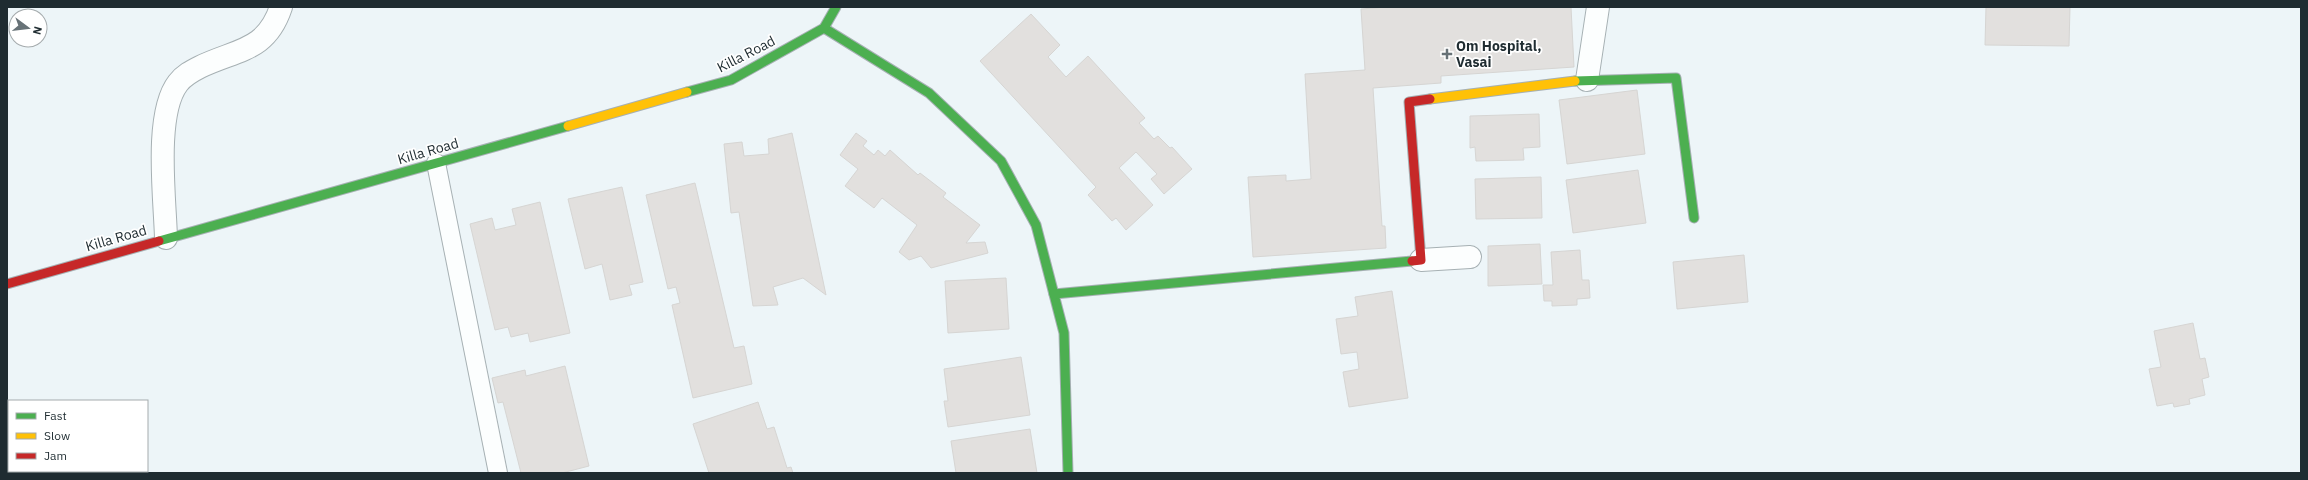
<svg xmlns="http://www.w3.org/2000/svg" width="2308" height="480" font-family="'IBM Plex Sans',sans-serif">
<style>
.building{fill:#e2e0de;stroke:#d6d5d3}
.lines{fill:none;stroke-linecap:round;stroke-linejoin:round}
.lane-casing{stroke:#a6b0b3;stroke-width:20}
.street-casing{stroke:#a6b0b3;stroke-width:24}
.fast-casing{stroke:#a6b0b3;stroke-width:11}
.slow-casing{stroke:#a6b0b3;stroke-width:11}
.jam-casing{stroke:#a6b0b3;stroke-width:11}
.lane{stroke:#fcfefe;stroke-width:18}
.street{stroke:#fcfefe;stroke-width:22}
.fast{stroke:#4caf50;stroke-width:9}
.slow{stroke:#ffc107;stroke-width:9}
.jam{stroke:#c62828;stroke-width:9}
.poi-dot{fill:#677277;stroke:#fff;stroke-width:1.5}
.labels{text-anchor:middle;stroke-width:3.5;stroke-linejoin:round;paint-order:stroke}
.poi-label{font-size:14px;font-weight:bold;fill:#1f2c31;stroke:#fff;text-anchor:start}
.street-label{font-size:14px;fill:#1f2c31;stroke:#fff}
</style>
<rect width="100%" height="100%" fill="#edf5f8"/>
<g class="building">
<path d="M 1387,7 L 1571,7 L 1574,67 L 1441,76 L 1441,83 L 1373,88 L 1382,226 L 1385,226 L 1386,248 L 1253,257 L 1248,177 L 1286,175 L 1286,181 L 1311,179 L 1305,74 L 1365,70 L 1361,9 Z"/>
<path d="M 1986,7 L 2070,7 L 2069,46 L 1985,45 Z"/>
<path d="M 1031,14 L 1060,45 L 1048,57 L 1066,77 L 1088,56 L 1145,118 L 1139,123 L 1154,139 L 1158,136 L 1170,148 L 1172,147 L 1192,169 L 1164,194 L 1151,179 L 1157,174 L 1136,152 L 1119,168 L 1153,205 L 1126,230 L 1116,218 L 1112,221 L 1088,195 L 1096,187 L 980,61 Z"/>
<path d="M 1637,90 L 1645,154 L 1567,164 L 1559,100 Z"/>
<path d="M 1539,114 L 1540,147 L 1523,148 L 1524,160 L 1476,161 L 1475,147 L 1470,148 L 1470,116 Z"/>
<path d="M 792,133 L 826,295 L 803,278 L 773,287 L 778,305 L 753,306 L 739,212 L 731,213 L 724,144 L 742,142 L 744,156 L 769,154 L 768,139 Z"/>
<path d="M 856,133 L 867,141 L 863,146 L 874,155 L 878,150 L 885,156 L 890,150 L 918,175 L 920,173 L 946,193 L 943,197 L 980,225 L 966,243 L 985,242 L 988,253 L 931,268 L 921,256 L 909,260 L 899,252 L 917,225 L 882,198 L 874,208 L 845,186 L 858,169 L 840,155 Z"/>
<path d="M 1638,170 L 1646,223 L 1573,233 L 1566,180 Z"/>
<path d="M 1541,177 L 1542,218 L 1476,219 L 1475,179 Z"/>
<path d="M 695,183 L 734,348 L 744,346 L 752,384 L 693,398 L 672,305 L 680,303 L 676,287 L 668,289 L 646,195 Z"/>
<path d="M 622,187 L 643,282 L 629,285 L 632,295 L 610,300 L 602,264 L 585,269 L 568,199 Z"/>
<path d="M 540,202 L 570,333 L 530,342 L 528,333 L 511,337 L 508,327 L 495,330 L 470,224 L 492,218 L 495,230 L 516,225 L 512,209 Z"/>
<path d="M 1540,244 L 1542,284 L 1488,286 L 1488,246 Z"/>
<path d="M 1580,250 L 1582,280 L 1589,280 L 1590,298 L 1577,299 L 1577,305 L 1552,306 L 1552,301 L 1544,301 L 1543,285 L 1553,285 L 1551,252 Z"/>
<path d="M 1744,255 L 1748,302 L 1677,309 L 1673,262 Z"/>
<path d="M 1006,278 L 1009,329 L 948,333 L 945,281 Z"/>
<path d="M 1392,291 L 1408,398 L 1349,407 L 1343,372 L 1359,369 L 1357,352 L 1341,354 L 1336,319 L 1358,316 L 1355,297 Z"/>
<path d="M 2193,323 L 2200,359 L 2205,358 L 2209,377 L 2202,379 L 2205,395 L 2189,399 L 2190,404 L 2174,407 L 2173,403 L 2157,406 L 2149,369 L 2161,367 L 2154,331 Z"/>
<path d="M 1021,357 L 1030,415 L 948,427 L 944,401 L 948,401 L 944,369 Z"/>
<path d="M 565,366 L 589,466 L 562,473 L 521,473 L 503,402 L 498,403 L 492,378 L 525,370 L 526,376 Z"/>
<path d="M 758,402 L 767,429 L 774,427 L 787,468 L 791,467 L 793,473 L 709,473 L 693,424 Z"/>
<path d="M 1030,429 L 1037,473 L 956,473 L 951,441 Z"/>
</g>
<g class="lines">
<g class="lane-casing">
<path id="lane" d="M 436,163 L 498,473"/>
</g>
<g class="street-casing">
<g id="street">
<path d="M 1587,80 L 1598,7"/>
<path d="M 166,238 C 165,199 154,114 178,83 C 184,75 192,71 200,67 C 237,49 266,52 281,7"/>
<path d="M 1421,260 L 1470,257"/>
</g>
</g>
<g class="fast-casing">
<g id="fast">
<path d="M 824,28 L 929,93 L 1001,161 L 1036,225 L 1064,333 L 1068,473"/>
<path d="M 1575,81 L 1676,78 L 1694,218"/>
<path d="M 687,92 L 731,80 L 824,28 L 836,7"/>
<path d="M 159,241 L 568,126"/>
<path d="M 1054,294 L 1412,261"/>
</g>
</g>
<g class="slow-casing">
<g id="slow">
<path d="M 1430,99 L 1575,81"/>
<path d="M 568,126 L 687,92"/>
</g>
</g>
<g class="jam-casing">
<g id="jam">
<path d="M 1412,261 L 1421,260 L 1409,102 L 1430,99"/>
<path d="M 7,284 L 159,241"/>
</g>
</g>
<use href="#lane" class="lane"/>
<use href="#street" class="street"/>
<use href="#fast" class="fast"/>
<use href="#slow" class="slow"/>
<use href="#jam" class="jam"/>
</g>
<path class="poi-dot" d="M1445 48h4v4h4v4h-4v4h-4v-4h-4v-4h4z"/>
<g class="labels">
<g class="poi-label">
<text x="1456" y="51">Om Hospital,<tspan x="1456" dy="16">Vasai</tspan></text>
</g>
<g class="street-label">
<text transform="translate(746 54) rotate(-27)" y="5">Killa Road</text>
<text transform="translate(428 151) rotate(-16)" y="5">Killa Road</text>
<text transform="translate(116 238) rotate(-16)" y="5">Killa Road</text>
</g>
</g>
<rect width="2308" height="480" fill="none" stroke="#1f2c31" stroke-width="16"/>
<rect x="8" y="400" width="140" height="72" fill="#ffffff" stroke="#a5abad"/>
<rect x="16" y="413" width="20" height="6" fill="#4caf50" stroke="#a5abad"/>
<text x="44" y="420" font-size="12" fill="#1f2c31">Fast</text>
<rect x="16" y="433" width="20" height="6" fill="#ffc107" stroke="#a5abad"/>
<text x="44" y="440" font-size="12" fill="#1f2c31">Slow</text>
<rect x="16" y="453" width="20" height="6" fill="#c62828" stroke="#a5abad"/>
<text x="44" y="460" font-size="12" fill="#1f2c31">Jam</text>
<g transform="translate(28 28) rotate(105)"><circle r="19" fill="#ffffff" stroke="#a5abad"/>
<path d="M0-3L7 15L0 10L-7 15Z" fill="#677277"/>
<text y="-6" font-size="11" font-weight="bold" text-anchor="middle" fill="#1f2c31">N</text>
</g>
</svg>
